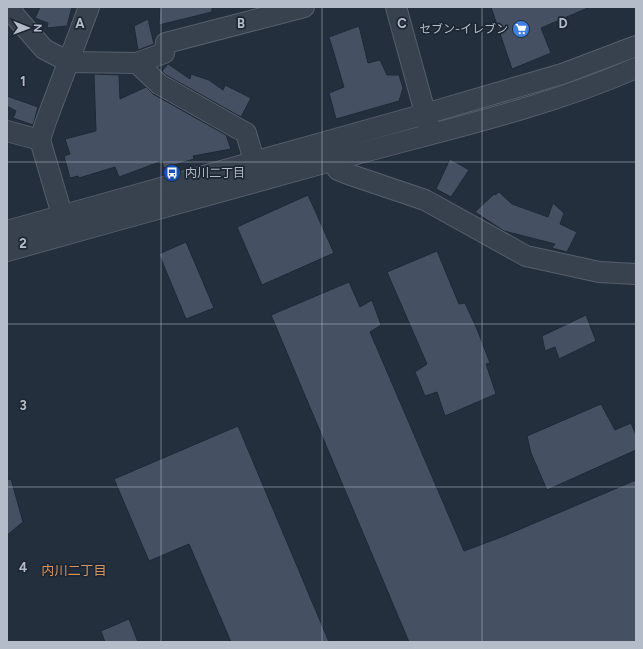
<svg xmlns="http://www.w3.org/2000/svg" width="643" height="649" font-family="Figtree,'Noto Sans JP',sans-serif">
<style>
.building{fill:#455162;stroke:#1f2835}
.lines{fill:none;stroke-linecap:round;stroke-linejoin:round}
.minor-casing{stroke:#565f6c;stroke-width:22}
.minor{stroke:#38414e;stroke-width:20}
.grid{fill:none;stroke:#b4bcc9;stroke-width:1;stroke-opacity:0.55}
.labels{text-anchor:middle;stroke-width:3.5;stroke-linejoin:round;paint-order:stroke}
.poi-label{font-size:12px;fill:#b4bcc9;stroke:#1d2633;text-anchor:end}
.neighbourhood-label{font-size:13px;fill:#d59563;stroke:#1d2633}
.grid-label{font-size:13px;text-anchor:middle;font-weight:bold;fill:#b4bcc9;stroke:#1d2633;stroke-width:3.5;stroke-linejoin:round;paint-order:stroke}
</style>
<rect width="100%" height="100%" fill="#242f3e"/>
<g class="building">
<path d="M 40,7 L 72,7 L 67,26 L 47,28 L 48,23 L 35,18 Z"/>
<path d="M 160,7 L 212,7 L 212,12 L 159,25 Z"/>
<path d="M 491,7 L 590,7 L 541,28 L 551,53 L 512,69 Z"/>
<path d="M 148,19 L 154,44 L 138,50 L 134,26 Z"/>
<path d="M 359,26 L 368,63 L 380,60 L 387,75 L 399,75 L 403,88 L 399,101 L 336,119 L 329,93 L 344,87 L 329,37 Z"/>
<path d="M 168,64 L 190,79 L 191,74 L 209,80 L 223,90 L 225,85 L 251,98 L 241,117 L 166,75 L 162,71 Z"/>
<path d="M 94,74 L 119,75 L 120,99 L 146,87 L 153,94 L 226,135 L 231,149 L 193,156 L 194,159 L 164,168 L 162,161 L 119,177 L 115,167 L 79,178 L 78,176 L 70,178 L 64,156 L 70,154 L 65,139 L 96,131 Z"/>
<path d="M 7,96 L 38,107 L 33,125 L 13,118 L 16,111 L 7,106 Z"/>
<path d="M 450,159 L 469,170 L 451,197 L 436,189 Z"/>
<path d="M 499,192 L 512,204 L 548,217 L 553,203 L 564,213 L 560,224 L 577,232 L 567,252 L 552,248 L 555,244 L 504,231 L 475,212 L 494,194 L 495,195 Z"/>
<path d="M 308,195 L 334,253 L 262,285 L 237,227 Z"/>
<path d="M 186,242 L 214,308 L 186,319 L 159,254 Z"/>
<path d="M 437,251 L 459,304 L 465,303 L 477,329 L 490,363 L 486,364 L 496,394 L 445,416 L 437,392 L 425,396 L 415,372 L 427,364 L 387,272 Z"/>
<path d="M 349,282 L 360,307 L 372,300 L 381,325 L 370,332 L 464,551 L 504,536 L 636,480 L 636,642 L 409,642 L 271,315 Z"/>
<path d="M 586,315 L 596,341 L 559,359 L 555,347 L 545,351 L 542,336 Z"/>
<path d="M 601,404 L 615,430 L 631,423 L 636,435 L 636,450 L 547,490 L 531,453 L 527,436 Z"/>
<path d="M 238,426 L 329,642 L 231,642 L 189,544 L 149,561 L 114,479 Z"/>
<path d="M 11,479 L 23,522 L 7,535 L 7,480 Z"/>
<path d="M 129,619 L 138,642 L 105,642 L 101,631 Z"/>
</g>
<g class="lines">
<g class="minor-casing">
<g id="minor">
<path d="M 10,7 L 15,16 L 44,49 L 69,62 L 137,63 L 164,53 L 166,43 L 304,7"/>
<path d="M 396,7 L 429,127"/>
<path d="M 137,63 L 159,84 L 246,133 L 258,174"/>
<path d="M 7,131 L 40,140"/>
<path d="M 331,160 L 338,170 L 348,174 L 425,200 L 526,256 L 599,272 L 636,274"/>
<path d="M 66,228 L 40,140 L 45,124 L 89,7"/>
<path d="M 7,231 L 425,114 L 562,74 L 636,46"/>
<path d="M 7,251 C 115,221 223,190 331,161 C 433,132 538,111 636,68"/>
</g>
</g>
<use href="#minor" class="minor"/>
</g>
<path class="grid" d="M 161,7 L 161,642M 322,7 L 322,642M 482,7 L 482,642M 7,162 L 636,162M 7,324 L 636,324M 7,487 L 636,487"/>
<defs>
<g id="supermarket-disc" transform="scale(0.9)"><circle r="9.5" fill="#3f7fe0" stroke="#1d2633"/><path d="M-6-5.5h2.5l.6 2H6L4.5 2H-2.5L-4.4-4H-6ZM-1.5 3.2a1.3 1.3 0 1 0 .1 0ZM3 3.2a1.3 1.3 0 1 0 .1 0Z" fill="#fff"/></g>
<g id="bus-disc" transform="scale(0.9)"><circle r="9.5" fill="#1a4fb4" stroke="#1d2633"/><path d="M-5-6H5V4H4V6H2V4H-2V6H-4V4H-5ZM-3.5-4V0h7V-4ZM-3.5 1.2v1.5H-2V1.2ZM2 1.2v1.5H3.5V1.2Z" fill="#fff"/></g>
</defs>
<g fill-rule="evenodd">
<use href="#supermarket-disc" x="521" y="29"/>
<use href="#bus-disc" x="172" y="173"/>
</g>
<g class="labels">
<g class="poi-label">
<text x="508" y="33">セブン-イレブン</text>
<text x="185" y="177" text-anchor="start">内川二丁目</text>
</g>
<g class="neighbourhood-label">
<text x="74" y="575">内川二丁目</text>
</g>
</g>
<g class="grid-label">
<text x="80" y="28">A</text>
<text x="241" y="28">B</text>
<text x="402" y="28">C</text>
<text x="563" y="28">D</text>
<text x="23" y="86">1</text>
<text x="23" y="248">2</text>
<text x="23" y="410">3</text>
<text x="23" y="572">4</text>
</g>
<rect width="643" height="649" fill="none" stroke="#b4bcc9" stroke-width="16"/>
<g transform="translate(28 28) rotate(91)" stroke="#1d2633" stroke-width="3" paint-order="stroke">
<path d="M0-3L7 15L0 10L-7 15Z" fill="#b4bcc9"/>
<text y="-6" font-size="11" font-weight="bold" text-anchor="middle" fill="#b4bcc9">N</text>
</g>
</svg>
